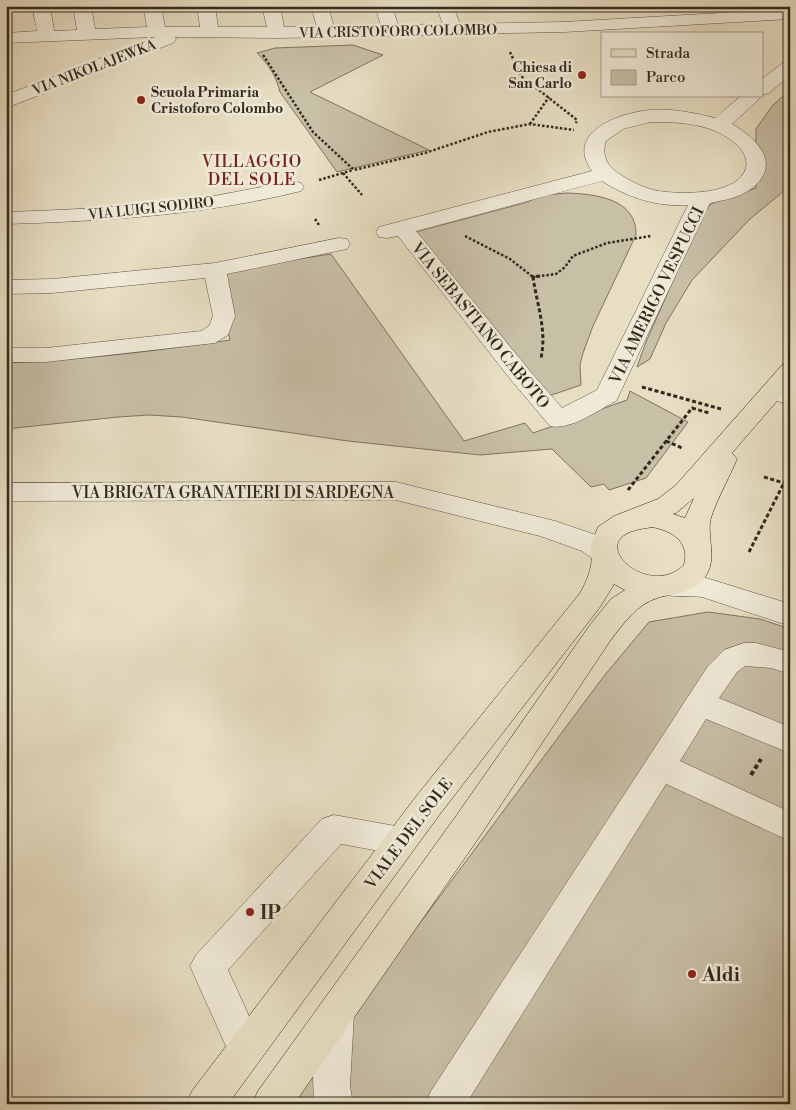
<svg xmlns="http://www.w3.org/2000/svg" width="796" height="1110" font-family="'Libre Bodoni',serif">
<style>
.green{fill:#c8bfa7;stroke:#7e7462}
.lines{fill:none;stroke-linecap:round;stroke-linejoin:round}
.minor-casing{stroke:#605747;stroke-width:1}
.major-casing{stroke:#332a1e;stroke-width:1}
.path-far2{stroke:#332a1e;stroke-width:2.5;stroke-dasharray:2.5 2;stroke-linecap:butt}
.path-far1{stroke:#332a1e;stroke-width:3;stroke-dasharray:4 2.5;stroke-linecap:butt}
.path{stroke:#332a1e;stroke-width:4;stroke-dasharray:4.5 3;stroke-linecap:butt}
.minor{fill:#efead8;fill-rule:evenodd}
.major{fill:#e7dec3;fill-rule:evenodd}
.poi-dot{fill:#8f2418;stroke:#efead8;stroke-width:2}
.labels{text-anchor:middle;stroke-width:5;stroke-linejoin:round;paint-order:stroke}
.far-street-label{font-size:14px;fill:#332a1e;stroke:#efead8}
.far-poi-label{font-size:14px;font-weight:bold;fill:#332a1e;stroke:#efead8;text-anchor:end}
.far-quarter-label{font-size:16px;letter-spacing:1px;fill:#7a1f14;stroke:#efead8}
.street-label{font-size:16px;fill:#332a1e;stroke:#efead8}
.near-poi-label{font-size:19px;font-weight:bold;fill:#332a1e;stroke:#efead8;text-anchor:start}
</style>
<rect width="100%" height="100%" fill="#e7dec3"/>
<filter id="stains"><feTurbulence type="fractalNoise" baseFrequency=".004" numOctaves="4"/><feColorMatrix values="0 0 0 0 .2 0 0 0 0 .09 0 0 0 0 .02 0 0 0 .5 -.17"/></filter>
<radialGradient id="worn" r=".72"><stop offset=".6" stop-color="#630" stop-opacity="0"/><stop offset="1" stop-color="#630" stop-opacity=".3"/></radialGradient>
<g class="green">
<path d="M 353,45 L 383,55 L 310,92 L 429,150 L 337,172 L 280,92 C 276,76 269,65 257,53 L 275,48 Z"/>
<path d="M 790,90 L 790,186 L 750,219 L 692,280 L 666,323 L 650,359 L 637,367 L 646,342 L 673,281 L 695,220 L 711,204 L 722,199 L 756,188 L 756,129 L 773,105 Z"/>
<path d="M 567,193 C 594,194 637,198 636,235 L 593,326 L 583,353 L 580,365 L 581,385 L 540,399 L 408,234 L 524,203 L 545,195 Z"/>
<path d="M 331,254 L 464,441 L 525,423 L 533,433 L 627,400 L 630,391 L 688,422 L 646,478 L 609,490 L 604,484 L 591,487 L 552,449 L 480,455 L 348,441 L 182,417 L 149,415 L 118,417 L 6,429 L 6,363 C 81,360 156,351 230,340 L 216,272 Z"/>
<path d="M 708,612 L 760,619 L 790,629 L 790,1104 L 285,1104 L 604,676 L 649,622 Z"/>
</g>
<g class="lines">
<g class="minor-casing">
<g id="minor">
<path d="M 32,6 L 50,6 L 54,31 L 77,30 L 73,6 L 91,6 L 95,29 L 147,27 L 143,6 L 161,6 L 165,27 L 200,27 L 197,6 L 215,6 L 218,27 L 267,27 L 262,6 L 280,6 L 284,27 L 317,27 L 311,6 L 328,6 L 334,27 L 381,26 L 375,6 L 392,6 L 398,25 L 443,24 L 436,6 L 453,6 L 460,24 L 564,22 L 790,9 L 790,19 L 564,32 L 460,34 L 454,36 L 448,35 L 277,38 L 175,37 L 176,39 L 173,43 L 6,108 L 6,95 L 155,37 L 6,43 L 6,33 L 37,31 Z"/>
<path d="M 790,61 L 790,75 L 769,93 L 762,95 L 762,79 L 784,62 Z"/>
<path d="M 741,96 L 762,96 L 732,124 C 757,138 783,165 751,189 C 739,198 724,200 710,203 L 619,395 L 616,401 C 598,410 570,431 550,426 L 511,380 L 398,236 L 387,238 L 379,237 L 376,232 L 379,227 L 592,171 C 564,132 619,113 650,110 C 671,108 695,113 715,118 ZM 650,122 C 681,122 712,123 736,144 C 743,150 748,159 746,168 C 738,194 689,194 667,192 C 650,191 635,184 621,175 C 608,167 601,157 606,141 L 623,129 ZM 602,181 C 628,198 658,207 688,205 L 597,390 L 562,408 L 529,370 L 416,231 Z"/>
<path d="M 294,181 L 301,183 L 304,187 L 301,191 C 205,215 105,221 6,224 L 6,212 C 67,210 128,207 189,200 C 224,195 259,187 294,181 Z"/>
<path d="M 339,238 L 347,239 L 350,244 L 347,249 L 227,274 L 235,316 L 228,335 L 215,343 L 46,362 L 6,362 L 6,348 L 46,348 L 201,331 L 209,326 L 213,316 L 205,278 L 52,293 L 6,294 L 6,280 L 52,279 L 215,263 Z"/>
<path d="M 774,383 L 790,388 L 790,405 L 765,397 L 762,391 L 765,385 Z"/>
<path d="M 396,482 L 555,521 L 602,537 L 613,545 L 617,552 L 613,559 L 603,562 L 593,559 L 582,551 L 540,536 L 396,500 L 6,501 L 6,483 Z"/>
<path d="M 690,575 L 703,577 L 790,604 L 790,626 L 702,597 C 687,595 672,598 658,593 L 654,586 L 658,579 L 668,576 Z"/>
<path d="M 744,643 L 756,643 L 790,652 L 790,674 L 771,668 L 745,666 L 737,672 L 719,698 L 790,727 L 790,753 L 706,719 L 680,761 L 790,812 L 790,841 L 666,784 L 466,1104 L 425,1104 L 431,1091 L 708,666 L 724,650 Z"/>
<path d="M 334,815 L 401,827 L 413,831 L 417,841 L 413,851 L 401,855 L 341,844 L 228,970 L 264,1049 L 259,1062 L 246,1067 L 233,1062 L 190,966 L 196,955 L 322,819 Z"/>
<path d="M 336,996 L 349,1001 L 354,1013 L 350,1086 L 353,1104 L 315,1104 C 311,1078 313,1025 323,1001 Z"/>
</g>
</g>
<g class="major-casing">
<path id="major" d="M 790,363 L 790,386 L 732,453 L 737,459 C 731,474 712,509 710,522 C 708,544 718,561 703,580 C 691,594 673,593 657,598 C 636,605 623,624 610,641 L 480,836 L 294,1104 L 252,1104 L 258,1091 L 456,816 L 590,625 L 611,599 L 625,590 L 614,584 L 600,607 L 440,814 L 228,1104 L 186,1104 L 192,1091 L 418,794 L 580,593 C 588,579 595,562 590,547 L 598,527 L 614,516 L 658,499 L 676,485 L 782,365 ZM 694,498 L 685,518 L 673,514 L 676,513 ZM 652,527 C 673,531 690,542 684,565 C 655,594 605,559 620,539 C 627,530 642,529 652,527 Z"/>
</g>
<g class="path-far2">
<path d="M 510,52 L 521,76 L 577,120 L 576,123"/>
<path d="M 263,55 L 313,132 L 354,170 L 425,153 L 488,132 L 530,124 L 574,130"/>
<path d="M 530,124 L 549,97"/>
<path d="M 343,173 L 362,195"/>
<path d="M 319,180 L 353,170"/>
<path d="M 315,219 L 319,225"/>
<path d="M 465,236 L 510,259 L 533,277"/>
<path d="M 533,277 L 556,274 L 565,267 L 573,256 L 607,243 L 651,236"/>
</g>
<g class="path-far1">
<path d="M 540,276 L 533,277 C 537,305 547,330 541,358"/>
<path d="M 642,387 L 721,409"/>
<path d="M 785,435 L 790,437"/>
<path d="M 666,441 L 682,448"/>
<path d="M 764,477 L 784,483"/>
<path d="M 628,490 L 692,408 L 709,413"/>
<path d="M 749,552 L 790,471"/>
</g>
<path class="path" d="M 751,775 L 761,759"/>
<use href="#minor" class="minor"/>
<use href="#major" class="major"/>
</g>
<g class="poi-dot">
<circle cx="582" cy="75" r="5"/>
<circle cx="141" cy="100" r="5"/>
<circle cx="250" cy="912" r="5"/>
<circle cx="692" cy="974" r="5"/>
</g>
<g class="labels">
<g class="far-street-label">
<text transform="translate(398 31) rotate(-1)" y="5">VIA CRISTOFORO COLOMBO</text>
<text transform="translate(94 67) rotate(-21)" y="5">VIA NIKOLAJEWKA</text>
<text transform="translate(151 208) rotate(-6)" y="5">VIA LUIGI SODIRO</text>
</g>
<g class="far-poi-label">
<text x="572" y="72">Chiesa di<tspan x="572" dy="16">San Carlo</tspan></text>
<text x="151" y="97" text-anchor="start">Scuola Primaria<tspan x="151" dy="16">Cristoforo Colombo</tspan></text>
</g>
<g class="far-quarter-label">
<text x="252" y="167">VILLAGGIO<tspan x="252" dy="18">DEL SOLE</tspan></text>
</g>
<g class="street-label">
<text transform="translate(656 295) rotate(-64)" y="6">VIA AMERIGO VESPUCCI</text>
<text transform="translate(481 325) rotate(51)" y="6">VIA SEBASTIANO CABOTO</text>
<text x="233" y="498">VIA BRIGATA GRANATIERI DI SARDEGNA</text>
<text transform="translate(408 833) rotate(-53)" y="6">VIALE DEL SOLE</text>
</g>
<g class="near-poi-label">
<text x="260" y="919">IP</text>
<text x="702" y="981">Aldi</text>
</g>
</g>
<rect width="796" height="1110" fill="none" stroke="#e7dec3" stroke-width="25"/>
<rect x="8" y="8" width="781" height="1095" fill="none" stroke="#332a1e" stroke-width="2.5"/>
<rect x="12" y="12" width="771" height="1085" fill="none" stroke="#332a1e"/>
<rect x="601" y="32" width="162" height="65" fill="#efead8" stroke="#a49d8e"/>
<rect x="611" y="49" width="25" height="8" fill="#e7dec3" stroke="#a49d8e"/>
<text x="646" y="58" font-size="15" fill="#332a1e">Strada</text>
<rect x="611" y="70" width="25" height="15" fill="#c8bfa7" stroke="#a49d8e"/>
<text x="646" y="82" font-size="15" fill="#332a1e">Parco</text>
<rect width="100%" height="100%" filter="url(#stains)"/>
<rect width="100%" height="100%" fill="url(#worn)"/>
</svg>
